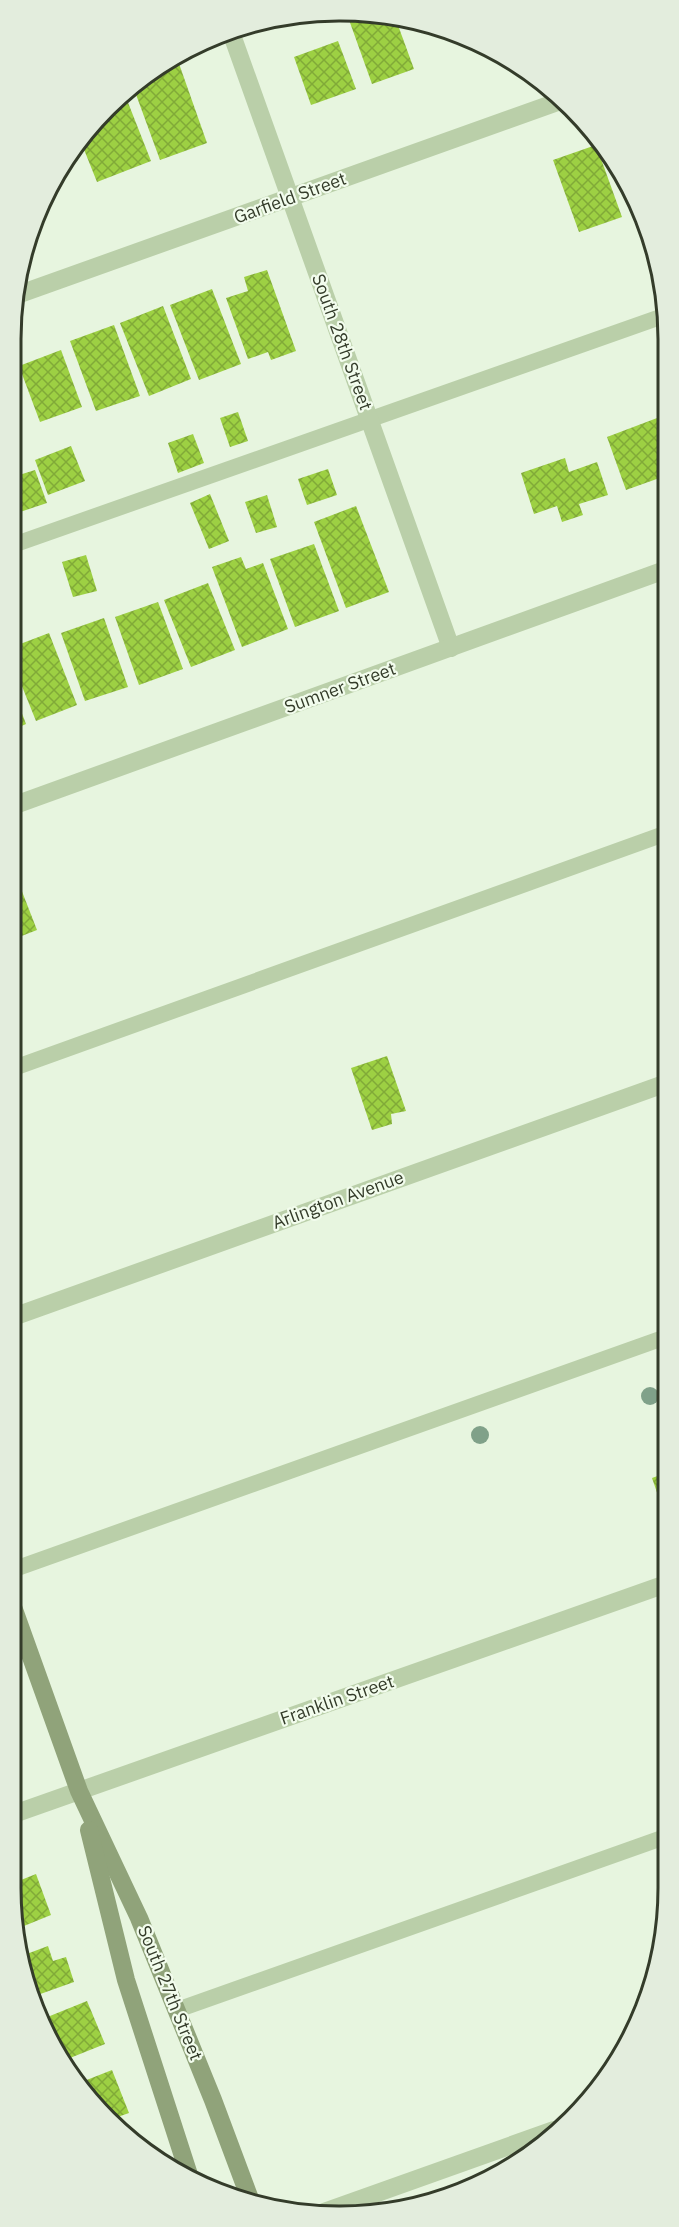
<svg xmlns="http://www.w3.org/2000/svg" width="679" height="2227" font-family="'IBM Plex Sans',sans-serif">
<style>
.building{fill:url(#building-cross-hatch)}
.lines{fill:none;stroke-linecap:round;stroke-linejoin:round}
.lane{stroke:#bacfa9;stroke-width:16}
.street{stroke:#bacfa9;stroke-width:18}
.secondary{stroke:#90a37a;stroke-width:18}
.tree{fill:#80a189}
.labels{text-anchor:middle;stroke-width:4.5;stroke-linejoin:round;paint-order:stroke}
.street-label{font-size:18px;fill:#343c2a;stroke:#f2fced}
.rim{fill:none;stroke:#343c2a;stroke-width:3}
</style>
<defs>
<pattern id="building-cross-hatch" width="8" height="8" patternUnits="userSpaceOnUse" patternTransform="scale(1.5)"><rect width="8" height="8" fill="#9dd043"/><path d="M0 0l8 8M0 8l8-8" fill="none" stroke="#81aa38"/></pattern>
</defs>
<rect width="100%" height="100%" fill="#e7f5df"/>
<g class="building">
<path d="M 348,17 L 395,17 L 414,69 L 372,84 Z"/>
<path d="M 338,41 L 356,89 L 311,105 L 294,57 Z"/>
<path d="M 177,58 L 207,143 L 160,160 L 134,89 L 157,66 Z"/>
<path d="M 127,100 L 151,161 L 97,182 L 81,142 L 120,103 Z"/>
<path d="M 596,145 L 622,217 L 579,232 L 553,160 Z"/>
<path d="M 267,270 L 296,351 L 271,360 L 268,352 L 248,359 L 226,298 L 248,291 L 244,277 Z"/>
<path d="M 212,289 L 241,364 L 199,380 L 170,305 Z"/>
<path d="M 163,306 L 191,379 L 149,396 L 120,323 Z"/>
<path d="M 114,325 L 140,396 L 96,411 L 70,341 Z"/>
<path d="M 61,350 L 82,407 L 40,422 L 19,366 Z"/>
<path d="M 238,412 L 248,441 L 230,447 L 220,418 Z"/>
<path d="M 665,415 L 665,476 L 626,490 L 607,437 Z"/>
<path d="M 193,434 L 204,463 L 178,473 L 168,443 Z"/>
<path d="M 71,446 L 85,481 L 48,495 L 35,460 Z"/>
<path d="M 565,458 L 569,472 L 597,462 L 608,495 L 579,504 L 583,515 L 562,522 L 557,506 L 534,514 L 521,473 Z"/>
<path d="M 328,469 L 337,495 L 307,505 L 298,479 Z"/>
<path d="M 35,470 L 47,503 L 17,513 L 16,476 Z"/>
<path d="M 210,494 L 229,541 L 209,549 L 190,503 Z"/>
<path d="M 267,495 L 277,527 L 256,533 L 245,502 Z"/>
<path d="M 356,506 L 389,592 L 346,608 L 314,522 Z"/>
<path d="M 314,544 L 339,611 L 295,627 L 270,559 Z"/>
<path d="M 86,555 L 97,591 L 73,597 L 62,562 Z"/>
<path d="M 241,557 L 246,569 L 263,563 L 288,629 L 242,647 L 212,567 Z"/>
<path d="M 208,583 L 235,650 L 191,667 L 164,600 Z"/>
<path d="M 158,602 L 183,669 L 139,685 L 115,617 Z"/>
<path d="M 104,618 L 128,687 L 85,701 L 61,633 Z"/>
<path d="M 49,633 L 77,705 L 36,721 L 15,669 L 15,646 Z"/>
<path d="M 15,695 L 26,724 L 15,729 Z"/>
<path d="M 15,876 L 16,876 L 37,930 L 14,939 Z"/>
<path d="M 387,1056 L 406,1111 L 391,1114 L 392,1124 L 372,1130 L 351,1068 Z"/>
<path d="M 663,1474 L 663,1510 L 652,1478 Z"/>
<path d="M 36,1874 L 51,1915 L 19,1928 L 11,1884 Z"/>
<path d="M 48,1946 L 53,1961 L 66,1957 L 74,1982 L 32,1997 L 24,1955 Z"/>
<path d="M 87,2001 L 105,2044 L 65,2060 L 40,2020 Z"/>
<path d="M 112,2070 L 129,2113 L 112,2119 L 92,2105 L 79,2083 Z"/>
</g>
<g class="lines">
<g class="lane">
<path d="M 16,544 L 666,315"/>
<path d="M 14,1068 L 664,834"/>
<path d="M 12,1570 L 663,1338"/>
<path d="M 177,2010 L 662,1838"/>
</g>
<g class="street">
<path d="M 232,35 L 451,648"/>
<path d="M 17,295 L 563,100"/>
<path d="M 15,805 L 665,570"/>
<path d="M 13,1317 L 664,1084"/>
<path d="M 11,1815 L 663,1585"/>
<path d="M 324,2212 L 554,2130"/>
</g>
<g class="secondary">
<path d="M 12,1604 L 79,1791 L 139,1918 L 213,2100 L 250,2199"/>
<path d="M 89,1830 L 126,1980 L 191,2181"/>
</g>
</g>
<g class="tree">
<circle cx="650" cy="1396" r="9"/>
<circle cx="480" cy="1435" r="9"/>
</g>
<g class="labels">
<g class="street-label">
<text transform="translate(290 198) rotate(-20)" y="6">Garfield Street</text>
<text transform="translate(342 342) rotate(70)" y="6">South 28th Street</text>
<text transform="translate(340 688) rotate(-20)" y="6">Sumner Street</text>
<text transform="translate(338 1200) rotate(-20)" y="6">Arlington Avenue</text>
<text transform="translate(337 1700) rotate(-19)" y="6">Franklin Street</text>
<text transform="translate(170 1993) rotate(68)" y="6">South 27th Street</text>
</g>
</g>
<path d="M0 0H679V2227H0ZM339 21H340A318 318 0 0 1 658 339V1888A318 318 0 0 1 340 2206H339A318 318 0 0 1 21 1888V339A318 318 0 0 1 339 21Z" fill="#e3eddd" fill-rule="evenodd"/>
<path class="rim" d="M339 21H340A318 318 0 0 1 658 339V1888A318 318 0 0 1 340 2206H339A318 318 0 0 1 21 1888V339A318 318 0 0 1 339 21Z"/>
</svg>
